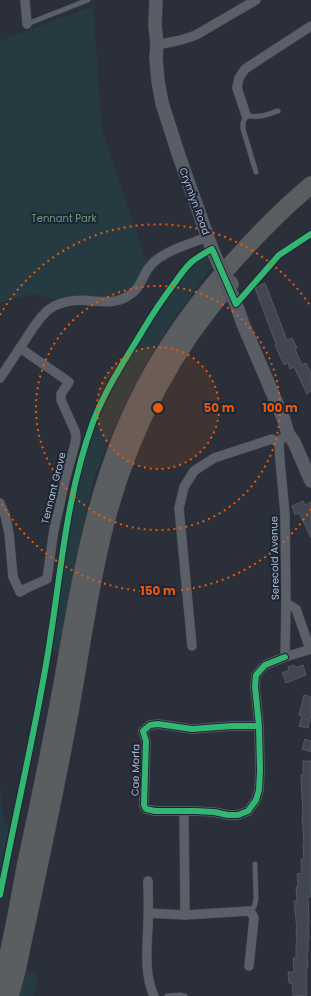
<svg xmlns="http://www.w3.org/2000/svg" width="311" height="996" font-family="Poppins,sans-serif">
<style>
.green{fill:#263a41}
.building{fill:#424650;stroke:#525761}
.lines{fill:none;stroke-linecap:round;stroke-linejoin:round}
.lane-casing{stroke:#474b53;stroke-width:5.5}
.street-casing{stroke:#474b53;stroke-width:10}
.secondary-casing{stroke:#474b53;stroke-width:14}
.highway-casing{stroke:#474b55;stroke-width:18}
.lane{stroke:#5b5f67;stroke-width:4.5}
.street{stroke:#5b5f67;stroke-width:9}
.secondary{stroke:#595d65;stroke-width:13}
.highway{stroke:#5b5e61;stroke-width:17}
.secondary-bridge-casing{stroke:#474b53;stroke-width:14;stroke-linecap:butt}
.secondary-bridge{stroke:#595d65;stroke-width:13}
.cycleway-casing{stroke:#1c2536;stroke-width:8}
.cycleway{stroke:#33b770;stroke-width:6}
.ring{fill:none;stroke:#e8590c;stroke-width:2;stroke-dasharray:2 4}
.labels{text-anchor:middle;stroke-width:4;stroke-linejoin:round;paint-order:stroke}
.street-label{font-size:10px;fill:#b4bbcb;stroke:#1c2536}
.park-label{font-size:10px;fill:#6a9d7a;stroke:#1c2536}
.centre{fill:#e8590c;stroke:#1c2536;stroke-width:2}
.ring-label{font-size:12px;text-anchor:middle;font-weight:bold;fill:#e8590c;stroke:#1c2536;stroke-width:4;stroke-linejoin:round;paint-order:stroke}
</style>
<rect width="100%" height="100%" fill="#2a2f3a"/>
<g class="green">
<path d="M 93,6 L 102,131 L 147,263 L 135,284 L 121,293 L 112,297 L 73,296 L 60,299 L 52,299 L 33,294 L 0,303 L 0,41 Z"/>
<path d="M 206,255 L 212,267 L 177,314 L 153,351 L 130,394 L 110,436 L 94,479 L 86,511 L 59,651 L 52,650 L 72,509 L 86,451 L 102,412 L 121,372 L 156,314 L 190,267 Z"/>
<path d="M 0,787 L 4,824 L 9,826 L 0,873 Z"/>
<path d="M 23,972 L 32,973 L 38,976 L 34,996 L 18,996 Z"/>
</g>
<g class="building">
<path d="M 265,283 L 287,340 L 292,338 L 297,348 L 295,349 L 302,365 L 306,363 L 311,373 L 311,391 L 307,394 L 294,367 L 290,369 L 288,363 L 284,365 L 275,345 L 276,344 L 255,288 Z"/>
<path d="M 303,501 L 305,505 L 311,502 L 311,538 L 299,513 L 295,515 L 292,506 Z"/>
<path d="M 294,665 L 295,668 L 303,665 L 306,675 L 286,683 L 282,673 L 289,670 L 288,667 Z"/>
<path d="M 304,695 L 311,697 L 311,718 L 310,718 L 308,728 L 299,726 L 302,716 L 299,715 Z"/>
<path d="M 305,739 L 311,741 L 311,752 L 302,749 Z"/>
<path d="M 303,761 L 311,761 L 311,883 L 310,883 L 311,897 L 308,897 L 309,925 L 308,925 L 309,939 L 308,939 L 308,953 L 307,954 L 308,968 L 306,968 L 307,982 L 306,982 L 307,995 L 293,996 L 292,983 L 289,983 L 288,972 L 294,972 L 293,958 L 296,958 L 296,943 L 297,943 L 296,929 L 297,929 L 294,901 L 297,901 L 296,887 L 298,887 L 297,874 L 302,873 L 301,859 L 304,859 L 303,844 L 304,844 L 302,817 L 303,817 L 301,775 L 303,775 Z"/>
</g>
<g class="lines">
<g class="lane-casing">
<g id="lane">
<path d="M 27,24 L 88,0"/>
<path d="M 256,172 L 243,129 L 243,123 L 246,115 C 257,119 268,114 278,111"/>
<path d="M 249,911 L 254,907 L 256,899 L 255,864"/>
<path d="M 167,996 L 180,995 L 185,996"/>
</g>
</g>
<g class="street-casing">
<g id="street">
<path d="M 25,0 L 27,24"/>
<path d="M 157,45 L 181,40 L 196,35 L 256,0"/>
<path d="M 246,115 L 237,88 L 239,78 L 245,69 L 311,26"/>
<path d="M 20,348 C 28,336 36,321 47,311 C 49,309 52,308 54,306 C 67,300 79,299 93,301 C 105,302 117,303 128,296 C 143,287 141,276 151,265 C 163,251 190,244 207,237"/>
<path d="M 0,378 L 20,348 L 69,382 L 61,394 L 61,400 L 75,431 L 76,437 L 75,444 L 64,484 L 59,508 L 54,529 L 47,579 L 27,588 L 20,592 L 13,577 L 9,533 L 5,515 L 0,503"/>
<path d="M 281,439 L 279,443 L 280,461 L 285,514 L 286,603 L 285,657 L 311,649"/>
<path d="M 286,603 L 296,609 L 310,649"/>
<path d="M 192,646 L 179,508 L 184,487 L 194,471 L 214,458 L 272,439 L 279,443"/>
<path d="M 259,726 L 232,726 L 192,729 L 158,724 L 150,725 L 143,731 L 146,741 L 144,805 L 146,809 L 155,811 L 195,811 L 214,812 L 228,815 L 238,815 L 248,811 L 256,800 L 259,790 L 260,771 L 259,726 L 255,686 L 256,675 L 265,665 L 285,657"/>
<path d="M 184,811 L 185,915"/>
<path d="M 148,881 C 148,896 149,910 148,925 C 147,949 144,974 154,996"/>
<path d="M 148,913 L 185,915 L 249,911 L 252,914 L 254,918 L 249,966"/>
</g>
</g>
<g class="secondary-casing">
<g id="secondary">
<path d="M 156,0 L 155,25 L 157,45 L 156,58 L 158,81 L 162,103 L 179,156 L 212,249"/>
<path d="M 236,304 L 243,324 L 284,420 L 288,434 L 294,442 L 311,481"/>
</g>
</g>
<g class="highway-casing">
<g id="highway">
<path d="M 0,989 C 11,948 18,905 26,863 C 39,804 51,744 62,685 C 79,587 93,492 137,402 C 160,354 191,310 226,270 C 252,240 280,211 311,185"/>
<path d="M 10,996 L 17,970 C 34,889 52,808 67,727 C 80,660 88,591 105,525 C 128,436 169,353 230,284"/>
</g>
</g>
<use href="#lane" class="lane"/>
<use href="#street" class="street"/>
<use href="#secondary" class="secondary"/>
<use href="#highway" class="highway"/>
<g class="secondary-bridge-casing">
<path id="secondary-bridge" d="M 212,249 L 236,304"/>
</g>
<use href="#secondary-bridge" class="secondary-bridge"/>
<g class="cycleway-casing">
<g id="cycleway">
<path d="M 259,726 L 232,726 L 192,729 L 158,724 L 150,725 L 143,731 L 146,741 L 144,805 L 146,809 L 155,811 L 195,811 L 214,812 L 228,815 L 238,815 L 248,811 L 256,800 L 259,790 L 260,771 L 259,726 L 255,686 L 256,675 L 265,665 L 285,657"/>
<path d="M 0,895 C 14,822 31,749 44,676 C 60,591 63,504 93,422 C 105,390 125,360 143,330 C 153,313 164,297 176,281 C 181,274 187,265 194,260 C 200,256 206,252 212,249 L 236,304 L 279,255 L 311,234"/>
</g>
</g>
<use href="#cycleway" class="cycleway"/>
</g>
<circle cx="158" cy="408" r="61" fill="#e8590c" fill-opacity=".12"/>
<g class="ring">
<circle cx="158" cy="408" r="61"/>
<circle cx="158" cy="408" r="122"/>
<path d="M311 509A183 183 0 0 1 0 501M0 315A183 183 0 0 1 311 307"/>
</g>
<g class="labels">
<g class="street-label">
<text transform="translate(195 201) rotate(70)" y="4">Crymlyn Road</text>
<text transform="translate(53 488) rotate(-76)" y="4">Tennant Grove</text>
<text transform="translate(274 558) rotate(-91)" y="4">Serecold Avenue</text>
<text transform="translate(135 770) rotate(-89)" y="4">Cae Morfa</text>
</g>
<g class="park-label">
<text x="64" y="222">Tennant Park</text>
</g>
</g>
<circle cx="158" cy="408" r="6" class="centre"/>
<g class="ring-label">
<text x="219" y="412">50 m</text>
<text x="280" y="412">100 m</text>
<text x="158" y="595">150 m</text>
</g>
</svg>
